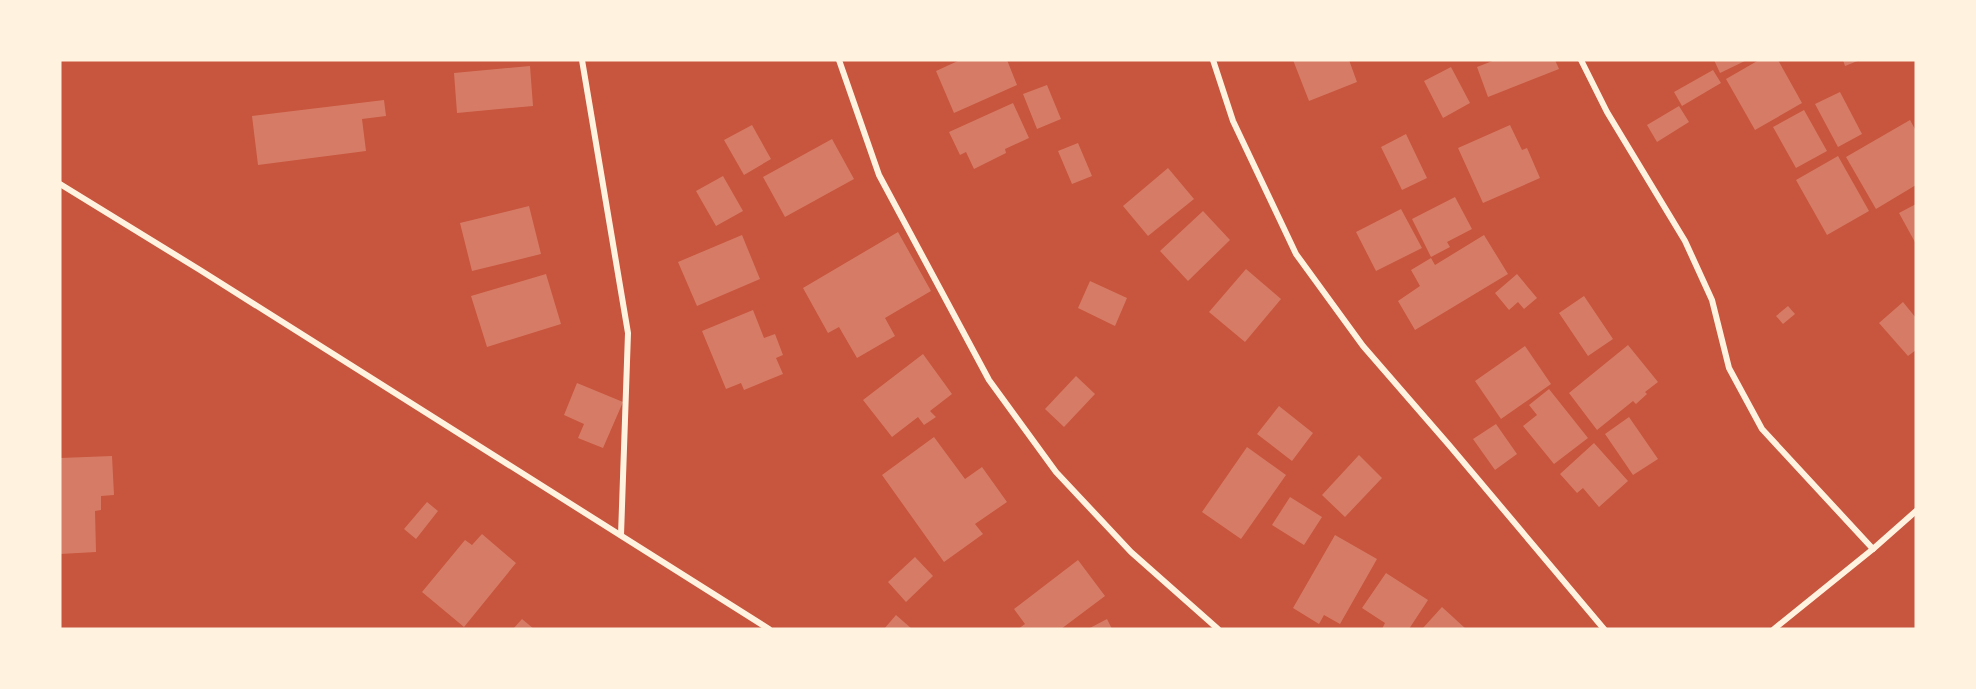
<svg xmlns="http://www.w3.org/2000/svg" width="1976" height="689" font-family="'Sofia Sans Condensed',sans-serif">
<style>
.building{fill:#d67c66}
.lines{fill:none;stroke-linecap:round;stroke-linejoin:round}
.minor{stroke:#fff3e0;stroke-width:6}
</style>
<rect width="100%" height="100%" fill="#c8553d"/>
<g class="building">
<path d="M 960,60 L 1007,60 L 1017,85 L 954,113 L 936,71 Z"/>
<path d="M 1293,60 L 1349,60 L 1357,82 L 1309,101 Z"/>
<path d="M 1495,60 L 1555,60 L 1559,69 L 1488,97 L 1477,67 Z"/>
<path d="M 1714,60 L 1747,60 L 1720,73 Z"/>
<path d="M 1759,60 L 1778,60 L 1802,103 L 1755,130 L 1726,79 Z"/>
<path d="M 1843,60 L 1860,60 L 1845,66 Z"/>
<path d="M 530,66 L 533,106 L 457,113 L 454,73 Z"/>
<path d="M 1451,67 L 1470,103 L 1443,118 L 1424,81 Z"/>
<path d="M 1713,70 L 1721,83 L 1682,106 L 1674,92 Z"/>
<path d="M 1047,85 L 1061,119 L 1037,129 L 1023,94 Z"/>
<path d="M 1840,92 L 1862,134 L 1838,147 L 1815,104 Z"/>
<path d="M 384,100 L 386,116 L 362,119 L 366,151 L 258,165 L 252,116 Z"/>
<path d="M 1013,103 L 1029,138 L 1005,149 L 1006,153 L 974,169 L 966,152 L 960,155 L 949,132 Z"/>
<path d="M 1679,106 L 1689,122 L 1657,142 L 1647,125 Z"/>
<path d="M 1804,110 L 1827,151 L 1796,168 L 1773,127 Z"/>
<path d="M 1910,120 L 1916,131 L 1916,185 L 1876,209 L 1846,157 Z"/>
<path d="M 752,125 L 771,159 L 744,175 L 724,140 Z"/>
<path d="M 1510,125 L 1522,150 L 1527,148 L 1540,178 L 1483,203 L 1458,148 Z"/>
<path d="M 1406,134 L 1427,178 L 1402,190 L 1381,147 Z"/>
<path d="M 832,139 L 854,179 L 785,217 L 763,177 Z"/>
<path d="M 1078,143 L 1092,176 L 1072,184 L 1058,151 Z"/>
<path d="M 1838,156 L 1869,211 L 1827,235 L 1796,180 Z"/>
<path d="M 1168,168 L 1194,199 L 1148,236 L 1123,206 Z"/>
<path d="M 723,176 L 743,211 L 716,226 L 696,191 Z"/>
<path d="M 1455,197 L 1472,229 L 1447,242 L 1450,247 L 1431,257 L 1412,219 Z"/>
<path d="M 1916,204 L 1916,244 L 1899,213 Z"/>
<path d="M 529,206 L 541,254 L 472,271 L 460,223 Z"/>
<path d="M 1401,209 L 1422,248 L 1376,271 L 1356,232 Z"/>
<path d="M 1203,211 L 1230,240 L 1188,281 L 1160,251 Z"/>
<path d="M 898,232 L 931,291 L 885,318 L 895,336 L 857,358 L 839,327 L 828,333 L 803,288 Z"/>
<path d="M 742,235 L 760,279 L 697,306 L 678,262 Z"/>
<path d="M 1484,235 L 1508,274 L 1415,330 L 1398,301 L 1420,286 L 1411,270 L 1431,258 L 1435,265 Z"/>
<path d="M 1246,269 L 1281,299 L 1245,342 L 1209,312 Z"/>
<path d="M 546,274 L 561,324 L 487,347 L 471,296 Z"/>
<path d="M 1517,274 L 1537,298 L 1524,309 L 1518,302 L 1509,310 L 1495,293 Z"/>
<path d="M 1090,281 L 1127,298 L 1115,326 L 1078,308 Z"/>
<path d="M 1584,296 L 1613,339 L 1588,356 L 1559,313 Z"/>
<path d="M 1903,302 L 1916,318 L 1916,350 L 1908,356 L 1879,323 Z"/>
<path d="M 1788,306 L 1795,314 L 1783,324 L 1776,316 Z"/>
<path d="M 753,310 L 764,338 L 775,334 L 783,355 L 776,358 L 783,374 L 744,390 L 741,383 L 726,389 L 702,331 Z"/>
<path d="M 1628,345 L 1658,382 L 1645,392 L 1647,394 L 1636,404 L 1633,401 L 1597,430 L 1569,393 Z"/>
<path d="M 1525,346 L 1551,384 L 1501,419 L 1475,381 Z"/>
<path d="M 923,354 L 952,394 L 930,411 L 936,417 L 924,425 L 918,417 L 892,437 L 863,400 Z"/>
<path d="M 1076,376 L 1095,394 L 1064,427 L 1045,409 Z"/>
<path d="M 577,383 L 623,402 L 603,448 L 578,438 L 584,424 L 564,415 Z"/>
<path d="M 1549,389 L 1588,438 L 1554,464 L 1523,426 L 1537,415 L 1529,405 Z"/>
<path d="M 1279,406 L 1313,433 L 1292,461 L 1257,434 Z"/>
<path d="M 1629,417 L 1658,459 L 1633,475 L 1605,434 Z"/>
<path d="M 1496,424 L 1517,454 L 1495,470 L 1473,439 Z"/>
<path d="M 934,437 L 965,479 L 982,467 L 1007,502 L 975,524 L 983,534 L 944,562 L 882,475 Z"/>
<path d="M 1594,443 L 1628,481 L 1599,507 L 1583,488 L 1577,493 L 1560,474 Z"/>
<path d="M 1247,447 L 1286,475 L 1241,539 L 1202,512 Z"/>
<path d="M 1359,455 L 1382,478 L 1345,517 L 1322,495 Z"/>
<path d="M 112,456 L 114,495 L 101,496 L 101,510 L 95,511 L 96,552 L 60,554 L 60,458 Z"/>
<path d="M 1290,497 L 1322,517 L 1304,545 L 1272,525 Z"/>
<path d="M 427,502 L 438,511 L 416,539 L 404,529 Z"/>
<path d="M 482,534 L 516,563 L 464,627 L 422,592 L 465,540 L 472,545 Z"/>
<path d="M 1335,535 L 1377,559 L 1340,624 L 1324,615 L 1319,624 L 1293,608 Z"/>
<path d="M 915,557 L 933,576 L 906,602 L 888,582 Z"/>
<path d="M 1078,560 L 1105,596 L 1061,629 L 1018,629 L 1025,624 L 1014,609 Z"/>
<path d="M 1386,573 L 1428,600 L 1409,629 L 1382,629 L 1385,623 L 1362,608 Z"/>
<path d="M 1442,607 L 1466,629 L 1422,629 Z"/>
<path d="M 896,615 L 912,629 L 884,629 Z"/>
<path d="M 522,619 L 534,629 L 513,629 Z"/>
<path d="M 1107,619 L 1112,629 L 1088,629 Z"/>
</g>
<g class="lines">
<g class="minor">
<path d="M 582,60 L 628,333 L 621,535"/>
<path d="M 839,60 L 879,175 L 989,380 L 1056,472 L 1131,552 L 1218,629"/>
<path d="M 1213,60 L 1233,121 L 1296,254 L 1363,346 L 1449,445 L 1604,629"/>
<path d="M 1581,60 L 1607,112 L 1685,241 L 1712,300 L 1729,368 L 1762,429 L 1873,549"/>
<path d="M 60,184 L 200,270 L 769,629"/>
<path d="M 1774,629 L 1873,549 L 1916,511"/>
</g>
</g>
<rect width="1976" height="689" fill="none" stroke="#fff3e0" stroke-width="123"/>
</svg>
